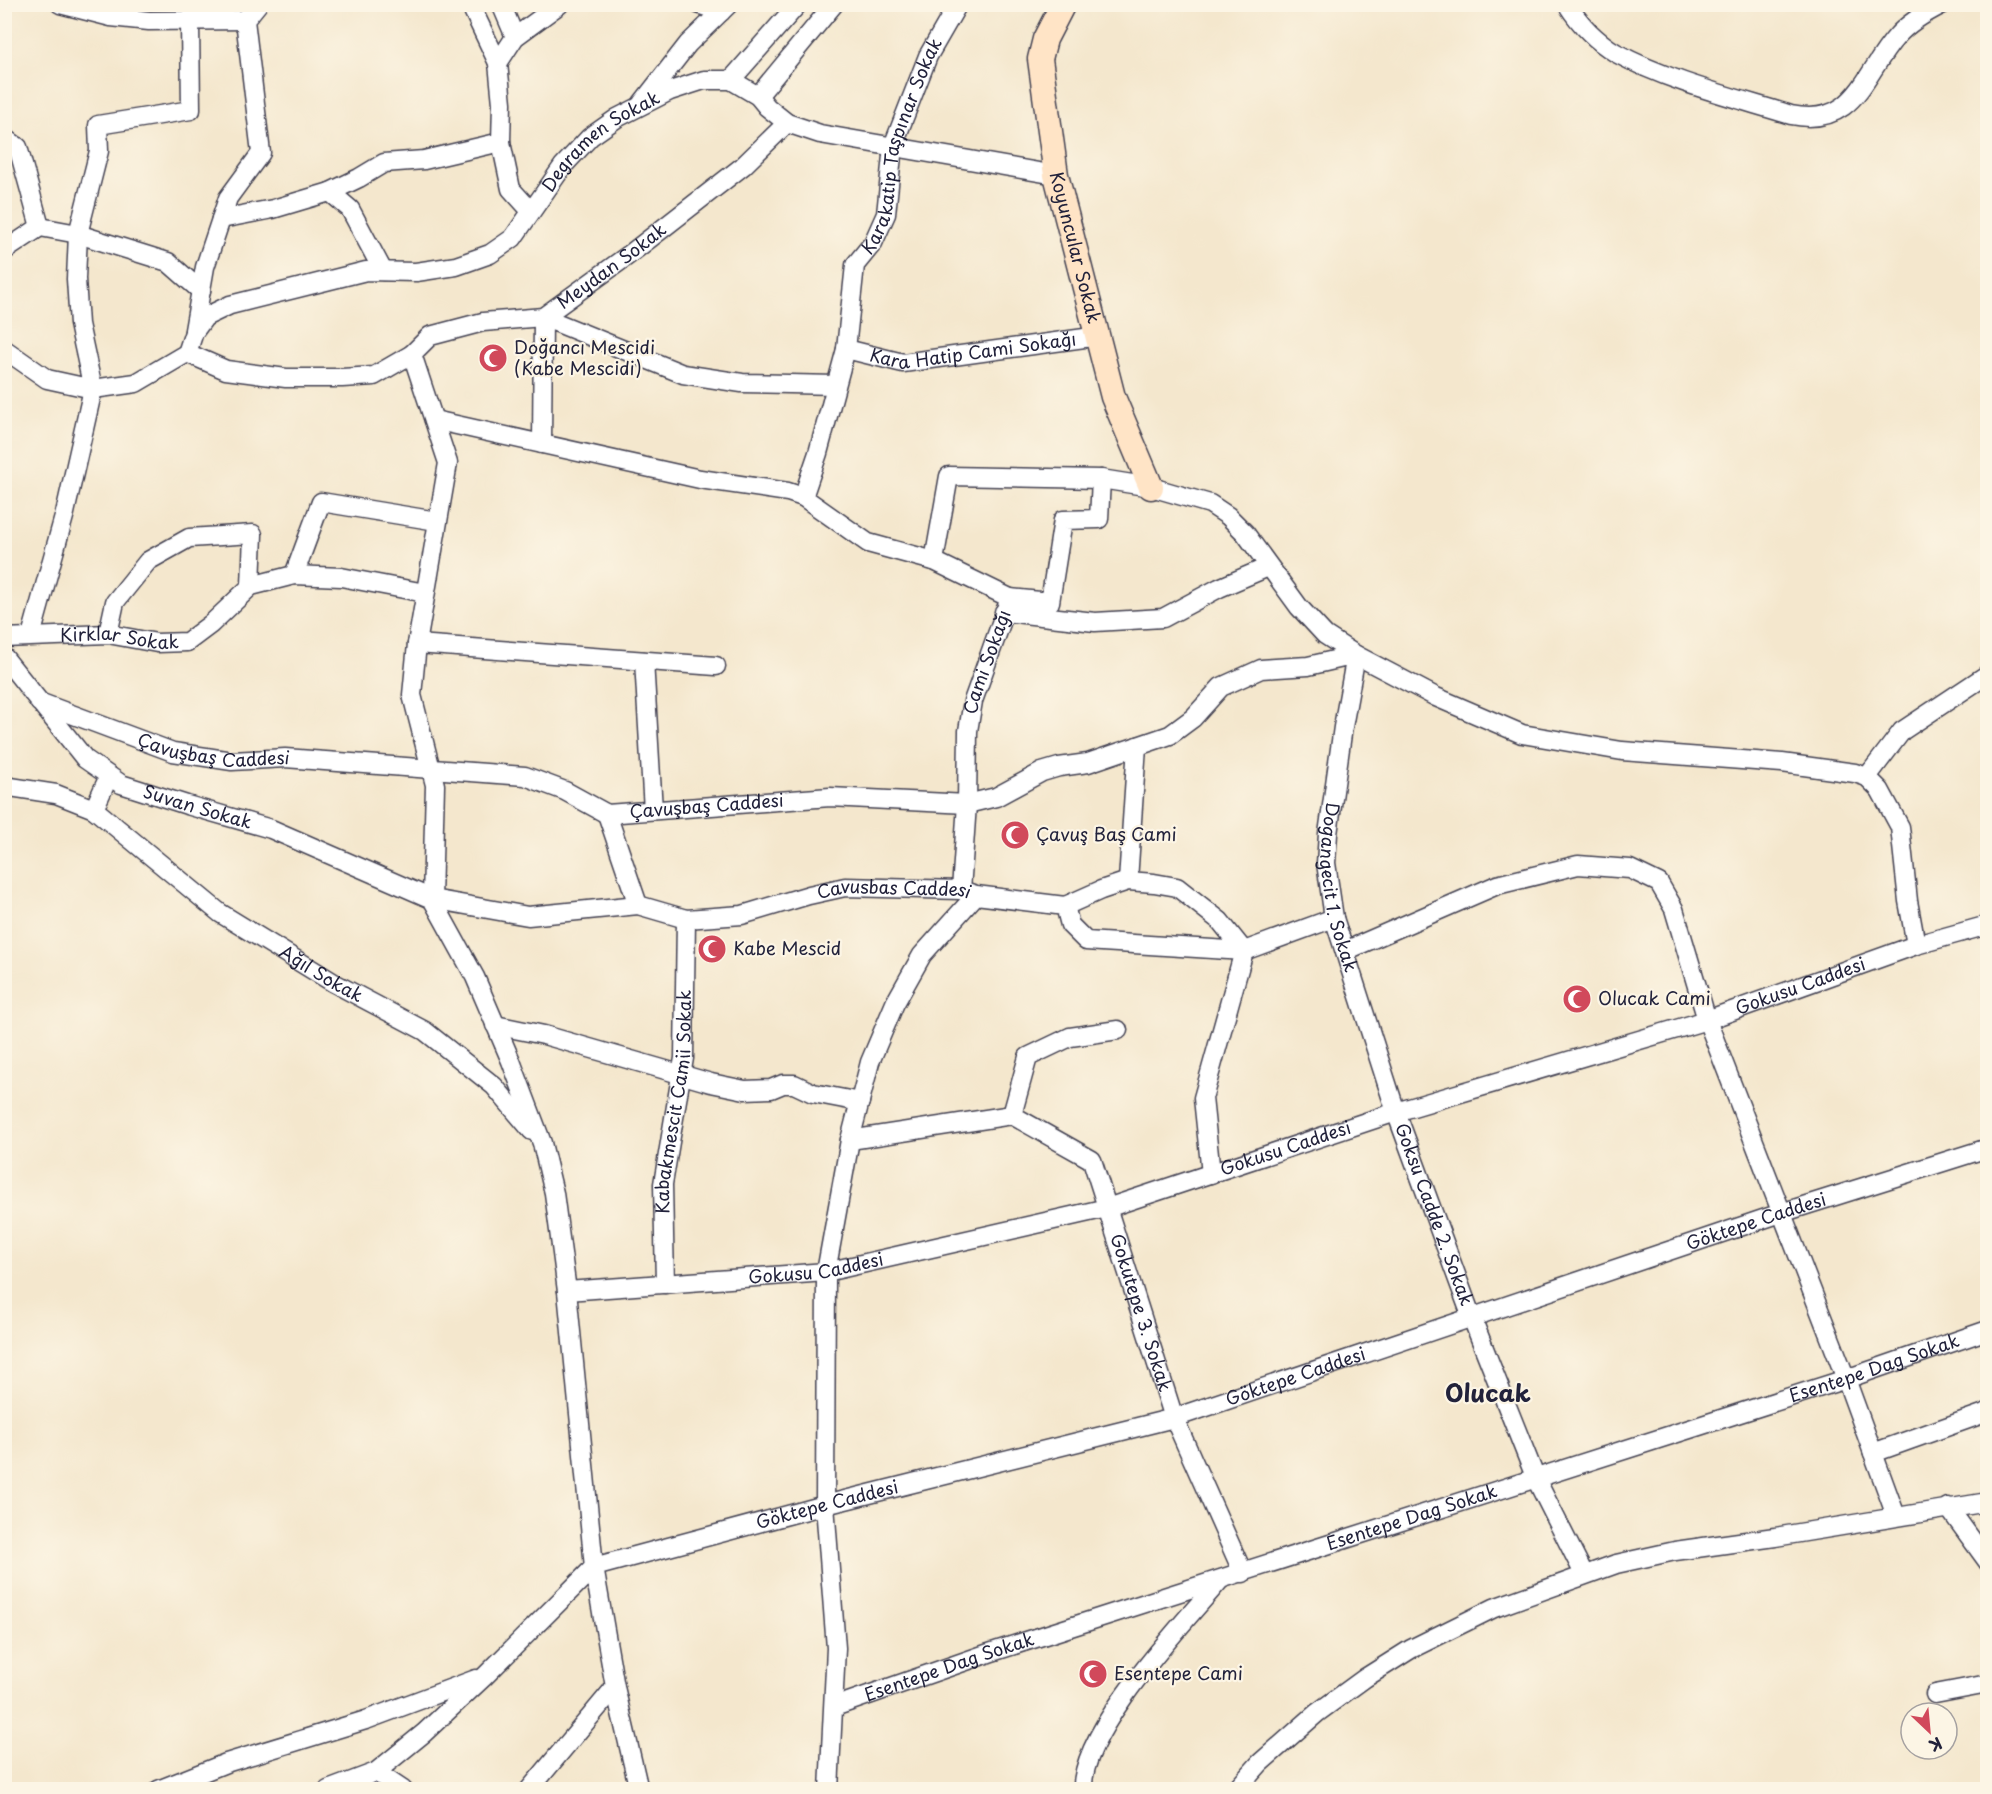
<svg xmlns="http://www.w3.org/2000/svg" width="1992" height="1794" font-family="'Playpen Sans',sans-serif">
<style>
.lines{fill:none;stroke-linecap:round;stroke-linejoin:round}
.street-casing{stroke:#424051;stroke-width:21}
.secondary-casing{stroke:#424051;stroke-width:27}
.street{stroke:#fff;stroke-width:18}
.secondary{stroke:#ffe4c6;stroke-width:24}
.labels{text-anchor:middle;stroke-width:4.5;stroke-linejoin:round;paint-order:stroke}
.street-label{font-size:18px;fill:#22223b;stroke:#fcf5e5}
.poi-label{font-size:18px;fill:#22223b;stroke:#fcf5e5;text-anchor:start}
.district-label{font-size:24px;font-weight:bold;fill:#22223b;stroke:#fcf5e5}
</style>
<rect width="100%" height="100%" fill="#fcf5e5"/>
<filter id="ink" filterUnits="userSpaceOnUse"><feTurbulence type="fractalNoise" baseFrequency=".0167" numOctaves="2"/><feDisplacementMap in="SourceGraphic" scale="12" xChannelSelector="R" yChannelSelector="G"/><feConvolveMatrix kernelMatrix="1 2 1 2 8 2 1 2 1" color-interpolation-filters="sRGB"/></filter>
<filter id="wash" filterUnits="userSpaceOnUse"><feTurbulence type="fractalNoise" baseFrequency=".008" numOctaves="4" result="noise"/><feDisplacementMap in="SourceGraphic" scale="24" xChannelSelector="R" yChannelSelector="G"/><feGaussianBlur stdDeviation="1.35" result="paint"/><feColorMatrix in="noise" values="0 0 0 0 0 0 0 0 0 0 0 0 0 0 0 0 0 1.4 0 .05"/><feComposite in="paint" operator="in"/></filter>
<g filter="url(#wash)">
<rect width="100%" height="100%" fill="#f4e7cd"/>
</g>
<g filter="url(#ink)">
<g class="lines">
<g class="street-casing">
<g id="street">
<path d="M 60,4 L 111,17 L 149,21 L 245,20"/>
<path d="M 470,4 L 498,63"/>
<path d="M 501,4 L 515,37"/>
<path d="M 698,4 L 721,12"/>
<path d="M 1567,4 C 1579,23 1596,41 1616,53 C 1670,82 1733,97 1791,115 C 1856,128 1863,74 1897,36 C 1909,22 1927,12 1943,4"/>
<path d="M 731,80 L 798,4"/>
<path d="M 758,96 L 834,4"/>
<path d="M 642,103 L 688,44 L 729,4"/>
<path d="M 4,137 L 18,147 L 40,227"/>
<path d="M 330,192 L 350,209 L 383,271"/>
<path d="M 530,210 L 511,189 L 501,142 L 502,103 L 498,63 L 515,37 L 560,4"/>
<path d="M 221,219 L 273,209 L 330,192 L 359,178 L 384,163 L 424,160 L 501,142"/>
<path d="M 4,251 L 40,227 L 78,234 L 168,262 L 201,291"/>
<path d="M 194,330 L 205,267 L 228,198 L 261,153 L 245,20 L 258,4"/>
<path d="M 4,349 L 47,379 L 93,389 L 136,383 L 187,353 L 226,370 L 286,378 L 342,378 L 374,376 L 412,354 L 448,463 L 417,644 L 412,695 L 435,785 L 432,899 L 475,977 L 511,1061 L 542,1143 L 554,1193 L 567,1291 L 594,1567 L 615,1687 L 639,1790"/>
<path id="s1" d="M 846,349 L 903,363 L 1099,336"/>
<path id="s2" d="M 187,353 L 194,332 L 205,317 L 230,305 L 366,271 L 416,272 L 456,266 L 490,254 L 513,238 L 563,166 L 590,137 L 617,118 L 670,91 L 704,80 L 731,80 L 758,96 L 767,107 L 787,123 L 820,134 L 1056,175"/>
<path id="s3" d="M 412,354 L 430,336 L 483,322 L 543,317 L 630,254 L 743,166 L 787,123"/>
<path d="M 434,420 L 700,479 L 788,492 L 803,497 L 868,543 L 934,561 L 1010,598"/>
<path d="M 542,444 L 543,317 L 683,374 L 742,383 L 836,385"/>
<path id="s4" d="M 803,497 L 818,453 L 846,349 L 855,265 L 873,243 L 886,214 L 893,146 L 928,56 L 958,4"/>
<path d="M 934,561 L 949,476 L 1101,479 L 1151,487 L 1210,504 L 1228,516 L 1245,533 L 1299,607 L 1325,635 L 1356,655 L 1436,697 L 1522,734 L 1622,751 L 1782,763 L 1855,773 L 1867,777 L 1880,790 L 1900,827 L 1908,901 L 1916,945"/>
<path d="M 294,575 L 321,502 L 437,521"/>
<path d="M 1004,612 L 1095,622 L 1163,618 L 1219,588 L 1268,567"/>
<path d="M 108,634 L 115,602 L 148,561 L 189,538 L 253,534 L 251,586"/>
<path d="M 31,636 L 65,513 L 93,389 L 79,324 L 76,279 L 78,234 L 99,151 L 98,125 L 191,110 L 190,21"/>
<path id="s5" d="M 4,638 L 108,634 L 157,643 L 187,642 L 211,624 L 251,586 L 294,575 L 341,577 L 425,593"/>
<path d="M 417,644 L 716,666"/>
<path id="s6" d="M 4,657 L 85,759 L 121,784 L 187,805 L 271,829 L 432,899 L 528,916 L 638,905 L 686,919 L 742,915 L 809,895 L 845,887 L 961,890 L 976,895 L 1065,906 L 1070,925 L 1086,941 L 1244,951 L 1334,918"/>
<path d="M 644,661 L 653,810"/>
<path id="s7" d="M 39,702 L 173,752 L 232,761 L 285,758 L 525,776 L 565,791 L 607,814 L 830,797 L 967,804 L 996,797 L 1042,772 L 1059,767 L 1088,763 L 1170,735 L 1193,718 L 1221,687 L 1261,669 L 1308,666 L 1356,655 L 1343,727 L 1328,834 L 1326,863 L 1334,918 L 1396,1112 L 1472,1318 L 1536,1479 L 1584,1574"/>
<path d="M 1867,777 L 1902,731 L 1988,674"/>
<path id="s8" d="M 4,786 L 56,794 L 94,809 L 220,913 L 334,983 L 425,1031 L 494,1086 L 532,1131"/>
<path d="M 94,809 L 109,776"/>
<path d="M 607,814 L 638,905"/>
<path d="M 1128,881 L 1137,746"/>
<path id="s9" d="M 961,890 L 967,804 L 968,731 L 973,701 L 1010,598 L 1050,602 L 1063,520 L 1099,519 L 1101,479"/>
<path d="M 1065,906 L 1101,890 L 1128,881 L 1154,883 L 1177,887 L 1220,921 L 1244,951 L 1203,1098 L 1211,1174"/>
<path d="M 1345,951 L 1497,885 L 1578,865 L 1630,869 L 1659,883 L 1674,909 L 1707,1020 L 1846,1379 L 1896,1516"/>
<path d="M 495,1025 L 544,1035 L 711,1083 L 745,1090 L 771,1089 L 783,1084 L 794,1084 L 813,1093 L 860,1102"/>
<path d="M 1012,1115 L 1028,1057 L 1070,1037 L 1118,1030"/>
<path id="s10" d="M 850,1140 L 1012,1115 L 1092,1160 L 1174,1418 L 1243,1573"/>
<path id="s11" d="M 665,1284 L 663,1184 L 684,1058 L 686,919"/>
<path id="s12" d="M 567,1291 L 826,1272 L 1107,1208 L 1396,1112 L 1707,1020 L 1916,945 L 1988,925"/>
<path d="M 1873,1453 L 1988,1412"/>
<path d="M 1948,1507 L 1988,1562"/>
<path d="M 1935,1694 L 1988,1684"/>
<path id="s13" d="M 834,1707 L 989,1653 L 1846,1379 L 1988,1330"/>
<path d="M 376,1772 L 403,1790"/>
<path d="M 158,1790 L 226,1763 L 366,1720 L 476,1679"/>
<path id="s14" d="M 328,1790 L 376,1772 L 424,1733 L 484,1677 L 594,1567 L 825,1505 L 1174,1418 L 1781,1213 L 1988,1148"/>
<path d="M 529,1790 L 615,1687"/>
<path d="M 829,1790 L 836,1648 L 825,1505 L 826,1272 L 850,1140 L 870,1062 L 895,1003 L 922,955 L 976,895"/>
<path d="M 1083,1790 C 1079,1732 1183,1624 1220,1580"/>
<path d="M 1236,1790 L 1260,1763 L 1317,1713 L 1365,1678 L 1411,1649 L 1494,1608 L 1616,1564 L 1675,1551 L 1775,1537 L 1988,1502"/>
</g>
</g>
<g class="secondary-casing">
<g id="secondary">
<path id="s15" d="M 1063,4 L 1045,39 L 1040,59 L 1056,175 L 1113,397 L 1151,487"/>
</g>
</g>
<use href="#street" class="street"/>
<use href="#secondary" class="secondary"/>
</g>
</g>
<defs>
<g id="mosque-disc" transform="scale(1.5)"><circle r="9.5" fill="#d1495b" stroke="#fcf5e5"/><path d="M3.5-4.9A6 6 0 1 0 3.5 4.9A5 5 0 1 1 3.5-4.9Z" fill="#fff"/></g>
</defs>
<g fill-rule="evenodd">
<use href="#mosque-disc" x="493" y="358"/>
<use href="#mosque-disc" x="1015" y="835"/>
<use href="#mosque-disc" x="712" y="949"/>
<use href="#mosque-disc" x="1577" y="999"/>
<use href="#mosque-disc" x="1093" y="1674"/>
</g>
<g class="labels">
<g class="street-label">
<text dy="6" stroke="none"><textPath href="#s2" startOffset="496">Degramen Sokak</textPath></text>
<text dy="6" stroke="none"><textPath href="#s4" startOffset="369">Karakatip Taşpınar Sokak</textPath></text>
<text dy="6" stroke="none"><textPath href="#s15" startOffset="252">Koyuncular Sokak</textPath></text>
<text dy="6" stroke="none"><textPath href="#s3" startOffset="226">Meydan Sokak</textPath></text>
<text dy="6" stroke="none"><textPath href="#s1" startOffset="129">Kara Hatip Cami Sokağı</textPath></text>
<text dy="6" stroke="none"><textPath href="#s5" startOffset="116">Kirklar Sokak</textPath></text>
<text dy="6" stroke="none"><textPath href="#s9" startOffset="231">Cami Sokağı</textPath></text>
<text dy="6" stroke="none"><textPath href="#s7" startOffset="183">Çavuşbaş Caddesi</textPath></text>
<text dy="6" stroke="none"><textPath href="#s7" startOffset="687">Çavuşbaş Caddesi</textPath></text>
<text dy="6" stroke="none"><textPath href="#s6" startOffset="254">Suvan Sokak</textPath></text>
<text dy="6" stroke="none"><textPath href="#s7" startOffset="1610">Dogangecit 1. Sokak</textPath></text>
<text dy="6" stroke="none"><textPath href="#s6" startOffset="976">Cavusbas Caddesi</textPath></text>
<text dy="6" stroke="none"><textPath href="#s8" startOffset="375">Ağıl Sokak</textPath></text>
<text dy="6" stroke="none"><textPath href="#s12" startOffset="1276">Gokusu Caddesi</textPath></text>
<text dy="6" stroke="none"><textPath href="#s11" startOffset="183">Kabakmescit Camii Sokak</textPath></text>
<text dy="6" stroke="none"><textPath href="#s12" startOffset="736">Gokusu Caddesi</textPath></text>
<text dy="6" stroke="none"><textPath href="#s7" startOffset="1953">Goksu Cadde 2. Sokak</textPath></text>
<text dy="6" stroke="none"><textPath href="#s14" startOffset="1564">Göktepe Caddesi</textPath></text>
<text dy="6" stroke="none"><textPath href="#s12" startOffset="250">Gokusu Caddesi</textPath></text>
<text dy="6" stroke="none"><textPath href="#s10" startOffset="416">Gokutepe 3. Sokak</textPath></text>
<text dy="6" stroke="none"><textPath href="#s13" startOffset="1094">Esentepe Dag Sokak</textPath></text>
<text dy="6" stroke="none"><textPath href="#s14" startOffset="1078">Göktepe Caddesi</textPath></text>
<text dy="6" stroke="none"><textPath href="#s14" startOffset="592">Göktepe Caddesi</textPath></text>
<text dy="6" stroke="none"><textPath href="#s13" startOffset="608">Esentepe Dag Sokak</textPath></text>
<text dy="6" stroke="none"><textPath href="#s13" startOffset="122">Esentepe Dag Sokak</textPath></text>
</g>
<g class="poi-label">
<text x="514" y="354">Doğancı Mescidi<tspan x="514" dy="21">(Kabe Mescidi)</tspan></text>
<text x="1036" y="841">Çavuş Baş Cami</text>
<text x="733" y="955">Kabe Mescid</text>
<text x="1598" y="1005">Olucak Cami</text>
<text x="1114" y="1680">Esentepe Cami</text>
</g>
<g class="district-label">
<text x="1488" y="1402">Olucak</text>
</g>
</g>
<rect width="1992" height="1794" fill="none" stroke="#fcf5e5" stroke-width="24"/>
<g transform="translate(1929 1731) rotate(154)"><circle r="28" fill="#fcf5e5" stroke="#a5a1a1" stroke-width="1.5"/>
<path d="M0-4.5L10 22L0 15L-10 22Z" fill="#d1495b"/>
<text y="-9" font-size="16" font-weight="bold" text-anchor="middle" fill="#22223b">K</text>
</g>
</svg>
